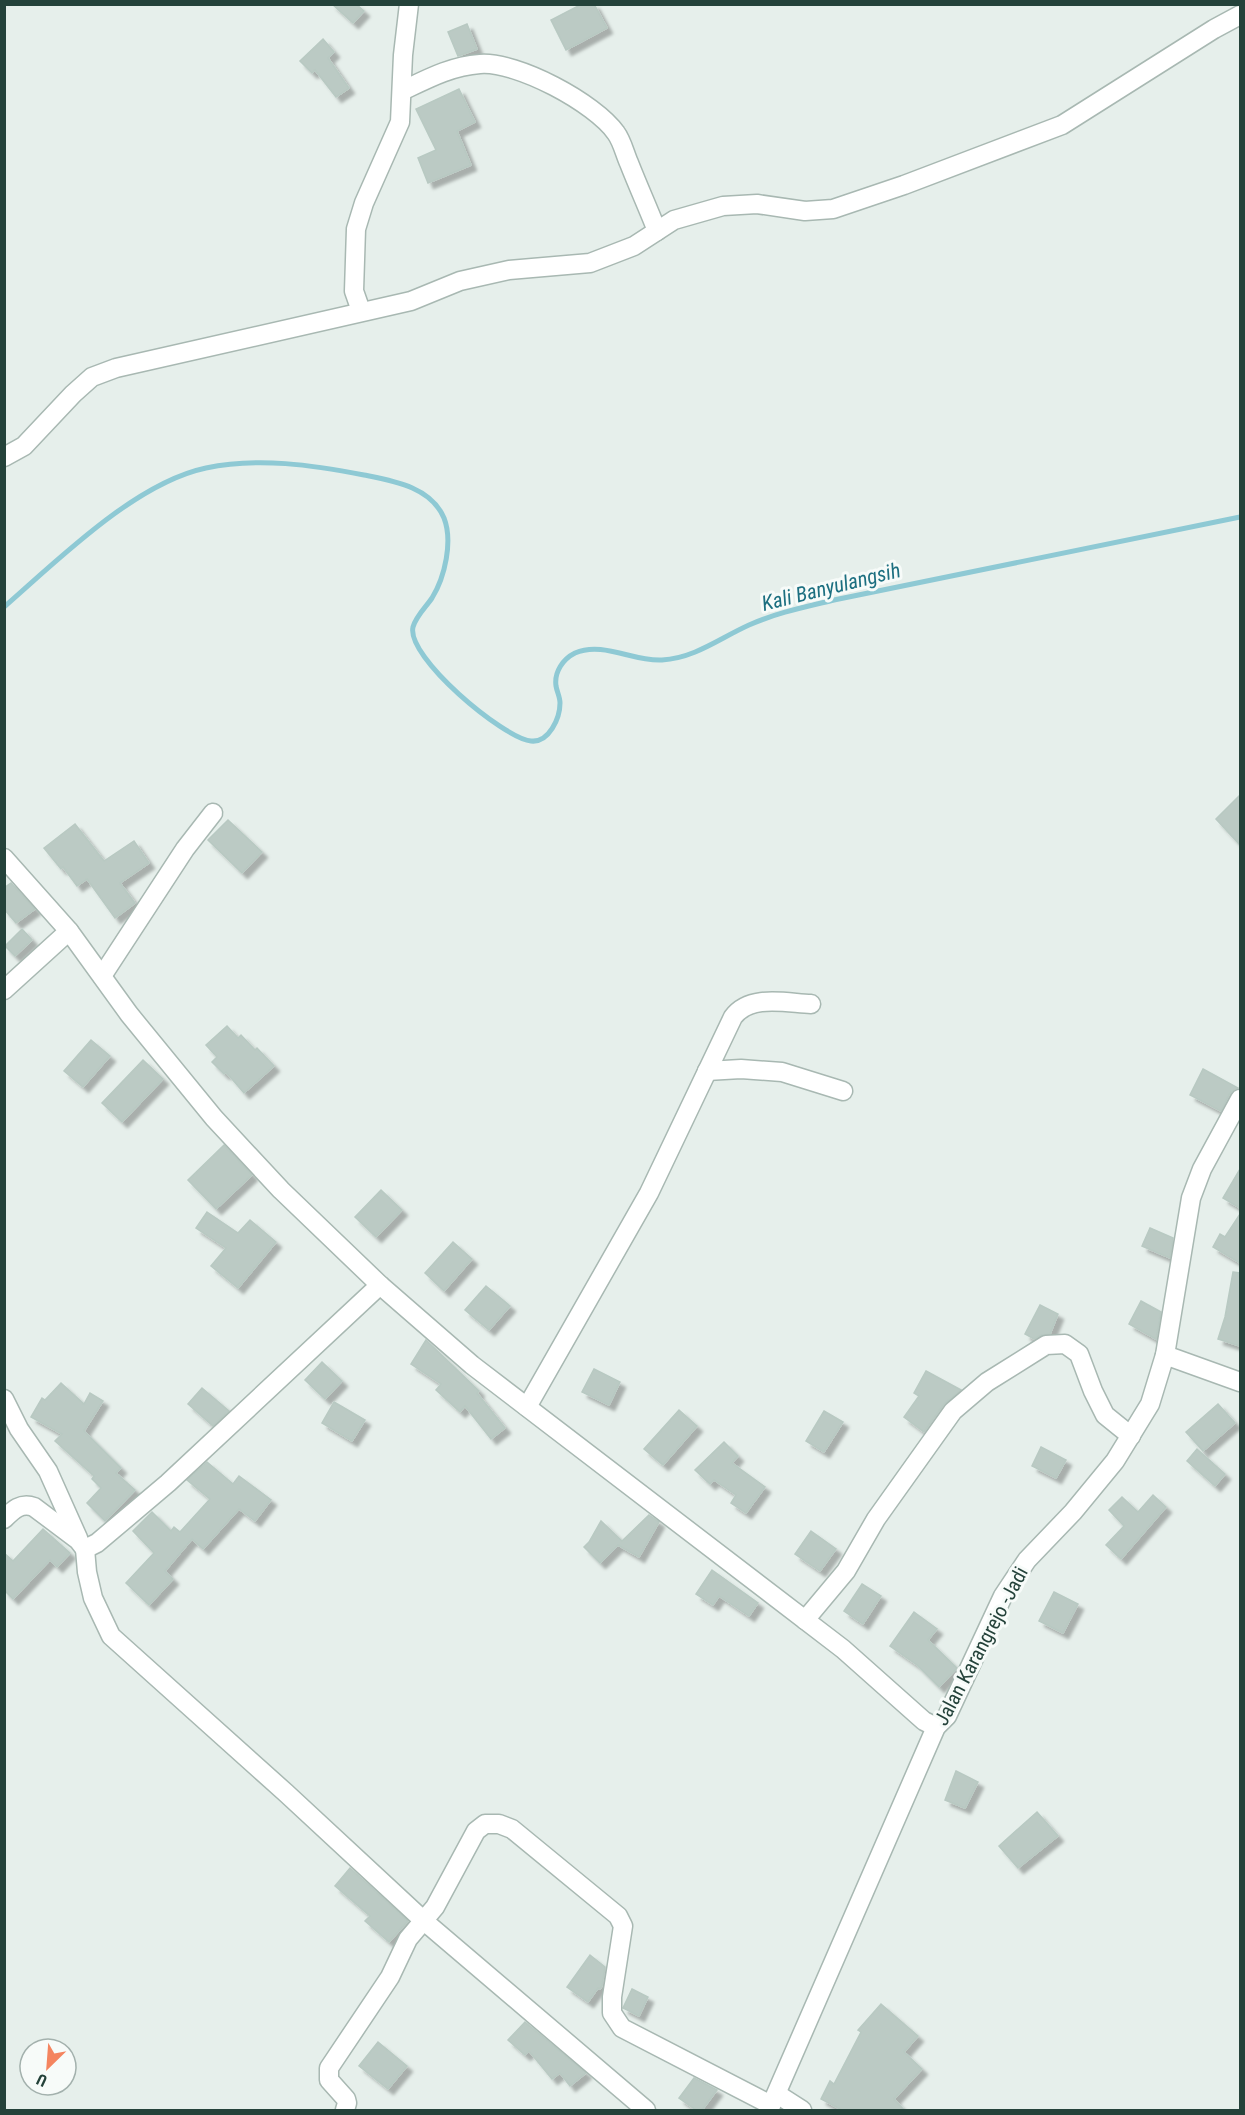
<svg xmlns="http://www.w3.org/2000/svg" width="1245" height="2115" font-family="'Roboto Condensed',sans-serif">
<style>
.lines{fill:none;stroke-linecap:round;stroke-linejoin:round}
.stream{stroke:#8ec9d4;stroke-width:5}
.building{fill:#bbcac4;stroke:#b8c9c2;stroke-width:1.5;filter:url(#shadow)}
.minor-casing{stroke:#a8b8b2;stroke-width:21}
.minor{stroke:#fff;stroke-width:18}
.labels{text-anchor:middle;stroke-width:6;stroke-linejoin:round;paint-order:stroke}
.street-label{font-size:20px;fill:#24423a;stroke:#f7fbf9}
.water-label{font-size:21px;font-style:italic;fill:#1c6f80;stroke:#f7fbf9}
</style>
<defs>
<filter id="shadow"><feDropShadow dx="5.5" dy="5.5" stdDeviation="1.5" flood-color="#0004"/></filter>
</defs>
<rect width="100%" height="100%" fill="#e6efeb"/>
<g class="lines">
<path class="stream" d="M 4,607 C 58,560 135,483 206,468 C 258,457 313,465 364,475 C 394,481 431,487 444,518 C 453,541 445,577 432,598 C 426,607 416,616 413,627 C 406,657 503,738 531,741 C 549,743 560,718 560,703 C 560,697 557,692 556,686 C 554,672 563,659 575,653 C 603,641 634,662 662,660 C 695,658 720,638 749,625 C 776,613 805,607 834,600 L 1240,517"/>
</g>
<g class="building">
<path d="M 332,4 L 356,4 L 364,11 L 353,23 Z"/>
<path d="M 582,4 L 594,4 L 607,28 L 566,50 L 551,20 Z"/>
<path d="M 467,24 L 477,49 L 458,56 L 448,32 Z"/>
<path d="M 323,39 L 334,52 L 328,58 L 349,88 L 336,97 L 315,70 L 312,73 L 300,61 Z"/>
<path d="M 459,89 L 475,122 L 457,131 L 471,165 L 428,183 L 418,158 L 436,150 L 416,109 Z"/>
<path d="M 1240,795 L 1240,845 L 1216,819 Z"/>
<path d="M 228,820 L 262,852 L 242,873 L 208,840 Z"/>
<path d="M 75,824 L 104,861 L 134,841 L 149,863 L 120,883 L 135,903 L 115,918 L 87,879 L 77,886 L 63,867 L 61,869 L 44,848 Z"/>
<path d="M 11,883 L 35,909 L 16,923 L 4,909 L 4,888 Z"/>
<path d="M 22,929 L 32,940 L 15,956 L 5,946 Z"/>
<path d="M 227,1026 L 238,1038 L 241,1035 L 255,1050 L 257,1048 L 274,1066 L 244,1093 L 226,1072 L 224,1074 L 212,1062 L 217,1057 L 206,1045 Z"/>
<path d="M 91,1040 L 110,1056 L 83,1087 L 64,1071 Z"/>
<path d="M 143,1060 L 163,1079 L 122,1122 L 102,1103 Z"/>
<path d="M 1203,1069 L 1238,1088 L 1230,1093 L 1221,1111 L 1190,1095 Z"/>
<path d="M 224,1145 L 252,1175 L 216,1209 L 188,1180 Z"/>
<path d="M 1240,1169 L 1240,1208 L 1223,1198 Z"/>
<path d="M 381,1190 L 402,1210 L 376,1237 L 355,1217 Z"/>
<path d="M 207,1212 L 238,1233 L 250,1220 L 276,1242 L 238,1288 L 211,1266 L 226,1248 L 196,1228 Z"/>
<path d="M 1240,1214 L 1240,1263 L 1213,1247 L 1220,1234 L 1225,1237 Z"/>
<path d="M 1150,1228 L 1173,1238 L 1170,1258 L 1142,1246 Z"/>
<path d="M 453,1242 L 472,1259 L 444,1291 L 425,1273 Z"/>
<path d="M 1233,1272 L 1240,1273 L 1240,1346 L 1218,1339 L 1225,1317 Z"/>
<path d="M 486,1286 L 510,1306 L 489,1330 L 465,1310 Z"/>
<path d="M 1141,1301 L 1161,1312 L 1156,1339 L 1129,1324 Z"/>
<path d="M 1040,1305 L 1058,1314 L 1050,1334 L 1041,1335 L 1034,1339 L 1025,1334 Z"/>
<path d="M 426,1340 L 479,1391 L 477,1393 L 505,1428 L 491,1439 L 465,1406 L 460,1412 L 436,1390 L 441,1384 L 411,1364 Z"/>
<path d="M 322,1362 L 342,1381 L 325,1399 L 305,1380 Z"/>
<path d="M 594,1369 L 620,1382 L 609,1405 L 582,1392 Z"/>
<path d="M 926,1371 L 961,1390 L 944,1404 L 924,1432 L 904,1417 L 919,1396 L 914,1393 Z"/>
<path d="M 61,1383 L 84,1404 L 90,1393 L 103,1401 L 84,1431 L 121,1468 L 116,1473 L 135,1490 L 105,1521 L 87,1503 L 101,1488 L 92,1479 L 94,1476 L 55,1441 L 62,1434 L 31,1417 L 42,1398 L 45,1400 Z"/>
<path d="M 202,1388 L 229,1411 L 213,1426 L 188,1404 Z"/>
<path d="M 334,1402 L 365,1420 L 352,1441 L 322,1423 Z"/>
<path d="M 1218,1404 L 1235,1423 L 1203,1451 L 1186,1432 Z"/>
<path d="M 679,1410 L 697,1426 L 663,1465 L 644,1449 Z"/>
<path d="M 824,1411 L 843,1422 L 824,1452 L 806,1441 Z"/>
<path d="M 724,1442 L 738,1456 L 732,1463 L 765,1487 L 746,1513 L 731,1503 L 736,1495 L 714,1480 L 710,1484 L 695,1470 Z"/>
<path d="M 1041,1447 L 1066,1460 L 1056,1478 L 1032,1466 Z"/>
<path d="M 1197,1449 L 1225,1474 L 1215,1486 L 1187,1461 Z"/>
<path d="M 207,1462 L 233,1484 L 239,1476 L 271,1500 L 255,1521 L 239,1509 L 203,1549 L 192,1539 L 165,1571 L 173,1579 L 149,1605 L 126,1583 L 154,1553 L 133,1531 L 152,1512 L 171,1531 L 174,1527 L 180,1532 L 210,1499 L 187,1480 Z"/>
<path d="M 1153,1495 L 1166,1507 L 1121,1559 L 1106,1545 L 1124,1526 L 1109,1510 L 1122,1497 L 1138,1512 Z"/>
<path d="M 649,1515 L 659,1522 L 639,1557 L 618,1545 L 600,1563 L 584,1547 L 589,1542 L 601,1521 L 622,1541 Z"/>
<path d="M 43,1529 L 70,1553 L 57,1567 L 50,1560 L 13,1599 L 4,1590 L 4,1553 L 13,1561 Z"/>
<path d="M 811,1531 L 836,1549 L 820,1571 L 795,1554 Z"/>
<path d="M 712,1570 L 758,1603 L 749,1616 L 719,1596 L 713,1605 L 696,1594 Z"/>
<path d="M 862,1584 L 881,1596 L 863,1624 L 844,1611 Z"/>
<path d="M 1054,1592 L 1078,1604 L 1063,1633 L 1039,1621 Z"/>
<path d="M 914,1612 L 937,1629 L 928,1640 L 957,1668 L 939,1687 L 917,1665 L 890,1646 Z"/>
<path d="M 956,1771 L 978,1782 L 965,1808 L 945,1800 Z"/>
<path d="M 1037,1812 L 1058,1836 L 1018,1868 L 999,1846 Z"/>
<path d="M 350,1868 L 408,1921 L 389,1942 L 365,1921 L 370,1916 L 335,1886 Z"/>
<path d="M 590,1955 L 605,1967 L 602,1986 L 600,1989 L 598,1988 L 588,2002 L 567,1987 Z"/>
<path d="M 632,1989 L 648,1997 L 639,2016 L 623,2008 Z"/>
<path d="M 881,2004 L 918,2036 L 904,2052 L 922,2069 L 894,2099 L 904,2110 L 842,2110 L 821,2099 L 830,2081 L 834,2084 L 861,2032 L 858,2030 Z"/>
<path d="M 525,2022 L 586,2073 L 570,2086 L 560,2073 L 552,2079 L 529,2051 L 525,2055 L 508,2040 Z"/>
<path d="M 378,2042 L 407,2066 L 388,2089 L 359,2066 Z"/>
<path d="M 694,2078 L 717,2090 L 702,2110 L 696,2110 L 679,2098 Z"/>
</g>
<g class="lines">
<g class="minor-casing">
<g id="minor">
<path d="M 402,91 C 427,79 451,66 480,64 C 517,61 595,103 616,133 C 622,141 625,154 629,163 C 638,186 648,208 657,231"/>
<path d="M 361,311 L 354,291 L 356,229 L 364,203 L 400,122 L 403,55 L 409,4"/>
<path d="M 4,457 L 24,446 L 73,394 L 92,377 L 116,368 L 411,301 L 460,281 L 509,270 L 590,263 L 634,246 L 674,220 L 723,206 L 757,204 L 805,211 L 833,209 L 904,185 L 1062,125 L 1214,29 L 1240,15"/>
<path d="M 4,858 L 69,931 L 129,1014 L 214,1118 L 281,1190 L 380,1285 L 472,1365 L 843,1649 L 924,1721 L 936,1727"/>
<path d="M 102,976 L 185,849 L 213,813"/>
<path d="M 4,990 L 69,931"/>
<path d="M 707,1071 L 741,1069 L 782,1072 L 843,1091"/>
<path d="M 1165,1355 L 1240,1382"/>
<path d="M 4,1399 L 19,1429 L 48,1471 L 78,1538"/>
<path d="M 527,1407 L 649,1193 L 733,1017 C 750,994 786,1003 811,1004"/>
<path d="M 4,1519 C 13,1510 21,1502 34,1507 L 78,1540 L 85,1549 L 97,1543 L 168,1483 L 380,1285"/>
<path d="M 85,1549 L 87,1572 L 93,1598 L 111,1636 L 286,1793 L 424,1921 L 646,2110"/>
<path d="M 805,1620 L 846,1571 L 876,1519 L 953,1411 L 987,1382 L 1046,1345 L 1065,1344 L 1079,1354 L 1093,1391 L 1105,1415 L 1131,1436"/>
<path d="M 777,2094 L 802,2110"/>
<path d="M 345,2110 L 347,2103 L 346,2099 L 329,2080 L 329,2068 L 390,1977 L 408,1939 L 435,1907 L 476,1831 L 485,1824 L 499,1824 L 512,1829 L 618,1916 L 623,1926 L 612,1997 L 612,2013 L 622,2028 L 771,2105"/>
<path d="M 769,2110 L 936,1727 L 947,1716 L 1003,1596 L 1027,1560 L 1073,1512 L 1115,1461 L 1150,1404 L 1165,1355 L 1191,1198 L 1202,1169 L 1240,1099"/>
</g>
</g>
<use href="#minor" class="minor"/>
</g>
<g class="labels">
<g class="street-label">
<text transform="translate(981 1646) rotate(-62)" y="7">Jalan Karangrejo -Jadi</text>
</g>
<g class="water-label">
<text transform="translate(831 587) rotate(-14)" y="7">Kali Banyulangsih</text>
</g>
</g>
<rect width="1245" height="2115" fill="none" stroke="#24423a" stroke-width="12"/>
<g transform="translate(48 2067) rotate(205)"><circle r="28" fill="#f7fbf9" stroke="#a3b1ad" stroke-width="1.5"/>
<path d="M0-4.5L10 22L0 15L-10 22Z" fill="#f4845f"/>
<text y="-9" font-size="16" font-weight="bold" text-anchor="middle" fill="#24423a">U</text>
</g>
</svg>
